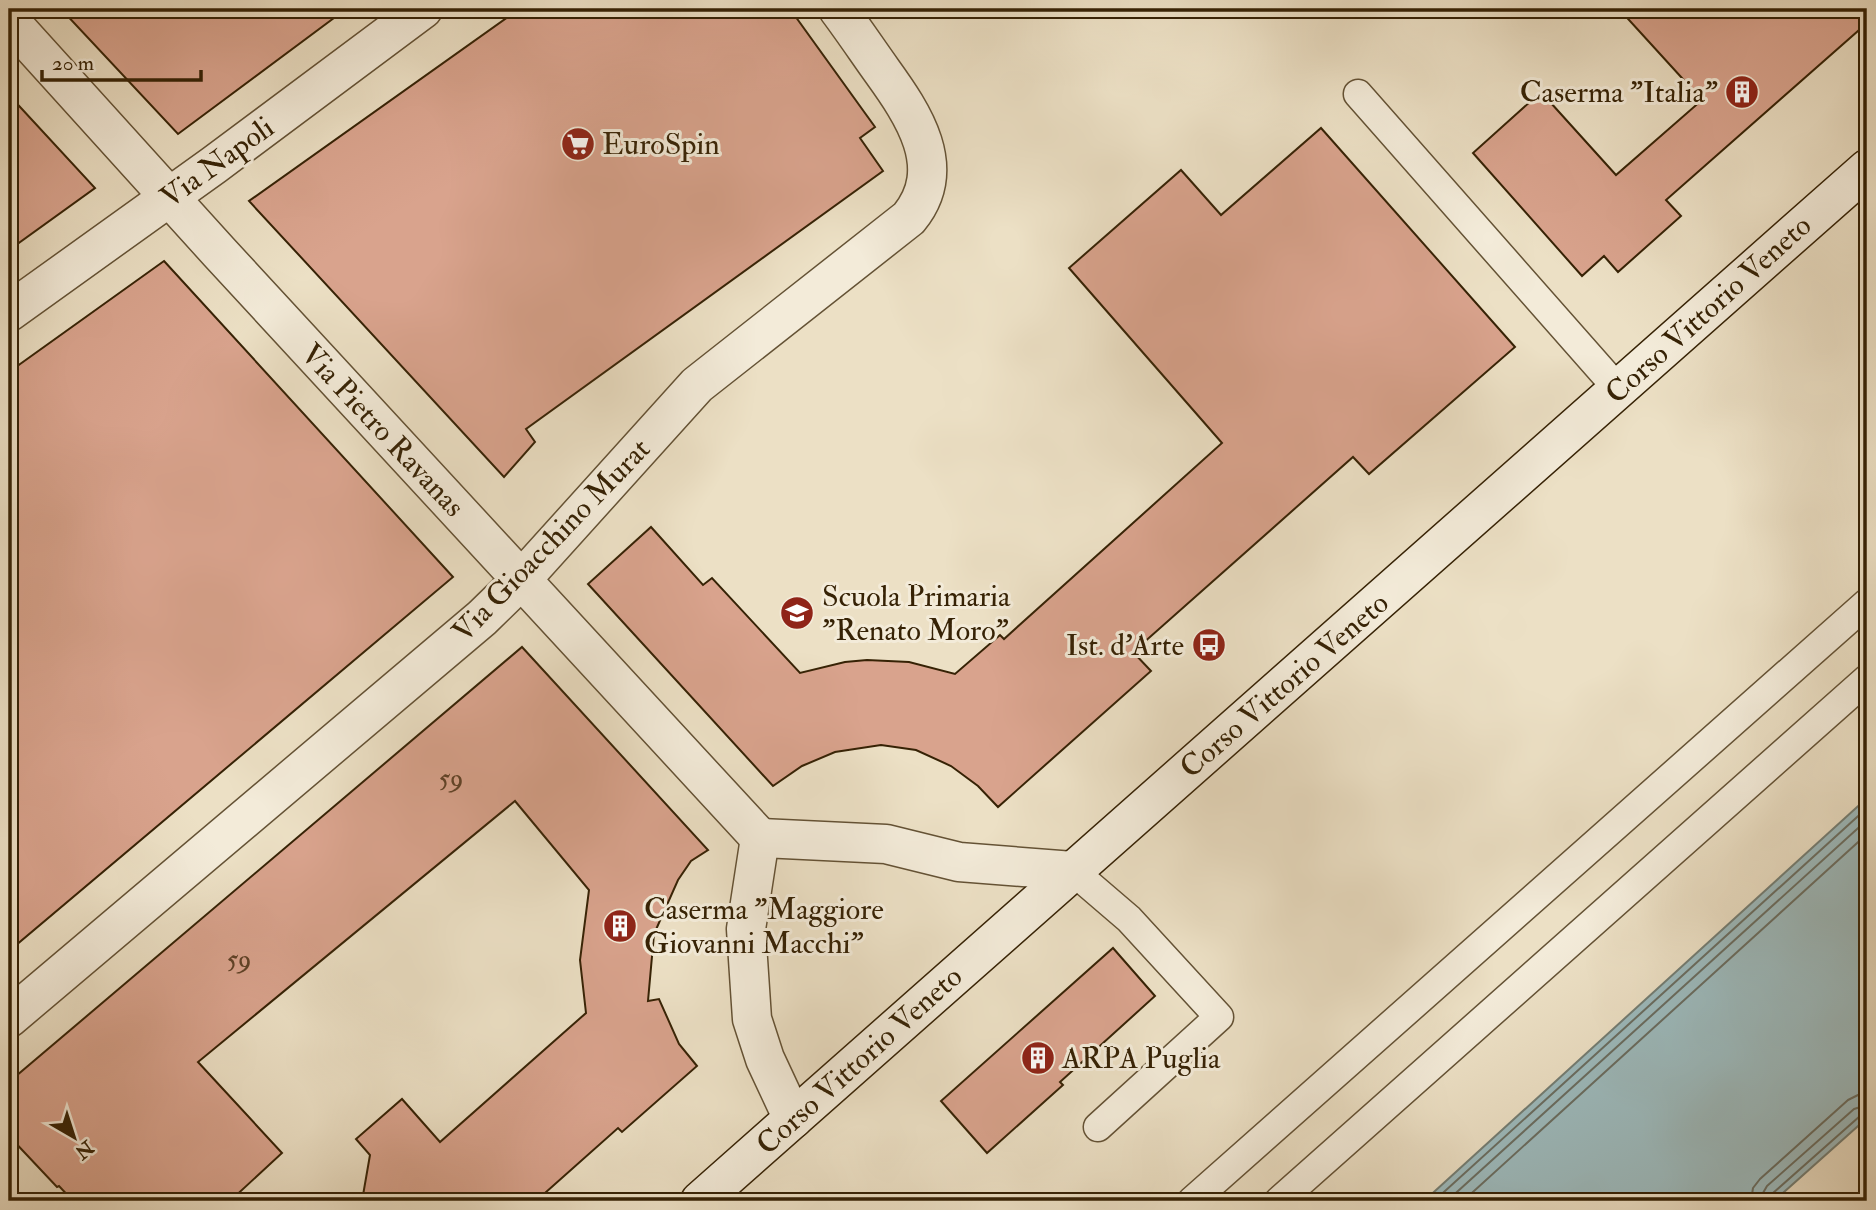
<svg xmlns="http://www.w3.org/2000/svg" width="1876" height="1210" font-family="'IM FELL Double Pica',serif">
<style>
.water{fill:#9dbbbe;stroke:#747e74;stroke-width:2}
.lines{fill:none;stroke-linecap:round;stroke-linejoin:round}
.shore{stroke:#6a6e62;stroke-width:2}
.building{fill:#d9a38d;stroke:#362205;stroke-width:2}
.service-casing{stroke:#645235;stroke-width:31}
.minor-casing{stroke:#645235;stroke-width:41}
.tertiary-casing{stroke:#645235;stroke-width:41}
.secondary-casing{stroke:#362205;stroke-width:41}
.service{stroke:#f3ebd9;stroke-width:28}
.minor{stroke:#f3ebd9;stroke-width:38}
.tertiary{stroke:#f3ebd9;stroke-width:38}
.secondary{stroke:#f3ebd9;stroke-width:38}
.labels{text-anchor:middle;stroke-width:6;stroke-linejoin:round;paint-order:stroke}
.number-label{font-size:26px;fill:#5f4227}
.poi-label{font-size:30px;fill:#362205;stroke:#f3ebd9;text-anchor:start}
.street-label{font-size:30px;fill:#362205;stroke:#f3ebd9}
</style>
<rect width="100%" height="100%" fill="#ece0c5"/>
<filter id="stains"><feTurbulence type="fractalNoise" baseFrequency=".00286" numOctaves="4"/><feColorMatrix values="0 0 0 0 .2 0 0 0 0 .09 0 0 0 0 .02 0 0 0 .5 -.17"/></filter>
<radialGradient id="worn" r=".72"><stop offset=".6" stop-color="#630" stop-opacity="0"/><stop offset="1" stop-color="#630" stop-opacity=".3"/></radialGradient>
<path class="water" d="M 1867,798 L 1867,1118 L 1774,1201 L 1424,1201 Z"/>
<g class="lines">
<g class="shore">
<path d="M 1434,1201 L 1867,808"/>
<path d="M 1447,1201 L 1867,820"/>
<path d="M 1463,1201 L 1867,834"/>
<path d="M 1751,1201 L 1753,1188 L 1760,1179 L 1848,1100 L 1858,1095 L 1867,1094"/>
<path d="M 1761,1201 L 1763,1193 L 1767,1186 L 1854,1109 L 1867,1105"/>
<path d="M 1770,1201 L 1773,1193 L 1860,1116 L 1867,1114"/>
</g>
</g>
<g class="building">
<path d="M 61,9 L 346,9 L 178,134 Z"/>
<path d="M 519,9 L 790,9 L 875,127 L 860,138 L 883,171 L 526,429 L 535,442 L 504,477 L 249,201 Z"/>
<path d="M 1619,9 L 1867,9 L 1867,23 L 1666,200 L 1681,216 L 1618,272 L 1604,256 L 1582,276 L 1473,153 L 1541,92 L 1616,175 L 1702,100 Z"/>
<path d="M 9,95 L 95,188 L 9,250 Z"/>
<path d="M 1321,128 L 1515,347 L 1369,474 L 1353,457 L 1133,652 L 1151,671 L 998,807 L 978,786 L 951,766 L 916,750 L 881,745 L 835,752 L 802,766 L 773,786 L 588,584 L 651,527 L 703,585 L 712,578 L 800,673 L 845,662 L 867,660 L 909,662 L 955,674 L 1000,635 L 1004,639 L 1222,443 L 1069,268 L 1181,170 L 1221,215 Z"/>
<path d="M 164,261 L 453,577 L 9,951 L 9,372 Z"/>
<path d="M 522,647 L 708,850 L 691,861 L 678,880 L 654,934 L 648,1001 L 659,999 L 679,1044 L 697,1066 L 622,1132 L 618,1128 L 536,1201 L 362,1201 L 370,1155 L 356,1139 L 402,1099 L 440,1142 L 586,1013 L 580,960 L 589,890 L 515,801 L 198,1062 L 282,1153 L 230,1201 L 73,1201 L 59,1186 L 57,1187 L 9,1136 L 9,1082 Z"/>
<path d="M 1113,948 L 1155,996 L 1060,1082 L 1063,1085 L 987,1153 L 941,1101 Z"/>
</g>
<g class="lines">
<g class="service-casing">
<g id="service">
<path d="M 1358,94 L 1618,389"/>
<path d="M 1073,871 L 1129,919 L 1219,1017 L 1098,1127"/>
<path d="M 1192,1201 L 1867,603"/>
<path d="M 1279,1201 L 1867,679"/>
</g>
</g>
<g class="minor-casing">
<g id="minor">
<path d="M 9,20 L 219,252 L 760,838"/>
<path d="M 760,838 L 886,844 L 959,862 L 1073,871"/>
<path d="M 760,838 L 746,929 L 752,1019 L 765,1059 L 793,1119"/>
<path d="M 9,1018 L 482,618 L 521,580 L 697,385 L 909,218 C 950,168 913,114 882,71 C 867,50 853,29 838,9"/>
</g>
</g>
<g class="tertiary-casing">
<path id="tertiary" d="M 9,312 L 214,165 L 423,9"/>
</g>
<g class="secondary-casing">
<path id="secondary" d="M 700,1201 L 1867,169"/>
</g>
<use href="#service" class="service"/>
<use href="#minor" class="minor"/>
<use href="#tertiary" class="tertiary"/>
<use href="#secondary" class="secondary"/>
</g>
<defs>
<g id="building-disc" transform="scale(1.75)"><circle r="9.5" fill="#8f2418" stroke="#f3ebd9"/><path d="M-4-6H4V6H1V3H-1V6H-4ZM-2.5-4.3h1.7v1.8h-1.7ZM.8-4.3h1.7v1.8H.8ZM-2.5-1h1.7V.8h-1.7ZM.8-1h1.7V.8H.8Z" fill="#fff"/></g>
<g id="supermarket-disc" transform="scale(1.75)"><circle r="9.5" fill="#8f2418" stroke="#f3ebd9"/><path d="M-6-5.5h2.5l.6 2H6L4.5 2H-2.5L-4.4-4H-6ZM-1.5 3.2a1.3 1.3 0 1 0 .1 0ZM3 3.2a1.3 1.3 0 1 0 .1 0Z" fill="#fff"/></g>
<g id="school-disc" transform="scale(1.75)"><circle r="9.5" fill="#8f2418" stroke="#f3ebd9"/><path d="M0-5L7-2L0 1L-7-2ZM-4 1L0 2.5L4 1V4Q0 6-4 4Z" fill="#fff"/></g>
<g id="bus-disc" transform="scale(1.75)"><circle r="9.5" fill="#8f2418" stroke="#f3ebd9"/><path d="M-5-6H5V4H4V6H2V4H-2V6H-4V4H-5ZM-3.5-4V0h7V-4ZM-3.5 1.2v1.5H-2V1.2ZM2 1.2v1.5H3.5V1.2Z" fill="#fff"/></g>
</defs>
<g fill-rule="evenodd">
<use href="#building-disc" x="1742" y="92"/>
<use href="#supermarket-disc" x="578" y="144"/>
<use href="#school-disc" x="797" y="613"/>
<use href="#bus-disc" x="1209" y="645"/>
<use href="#building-disc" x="620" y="926"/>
<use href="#building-disc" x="1038" y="1058"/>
</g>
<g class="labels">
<g class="number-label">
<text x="451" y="787">59</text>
<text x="239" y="968">59</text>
</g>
<g class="poi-label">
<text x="1718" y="102" text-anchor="end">Caserma "Italia"</text>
<text x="602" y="154">EuroSpin</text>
<text x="822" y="606">Scuola Primaria<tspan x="822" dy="34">"Renato Moro"</tspan></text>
<text x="1184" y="655" text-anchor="end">Ist. d'Arte</text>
<text x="644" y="919">Caserma "Maggiore<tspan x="644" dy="34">Giovanni Macchi"</tspan></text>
<text x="1062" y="1068">ARPA Puglia</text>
</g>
<g class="street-label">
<text transform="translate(217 162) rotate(-36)" y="10">Via Napoli</text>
<text transform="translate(1708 309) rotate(-42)" y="10">Corso Vittorio Veneto</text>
<text transform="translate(383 430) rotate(47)" y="10">Via Pietro Ravanas</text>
<text transform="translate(551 540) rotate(-46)" y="10">Via Gioacchino Murat</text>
<text transform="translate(1284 685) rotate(-41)" y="10">Corso Vittorio Veneto</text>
<text transform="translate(859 1060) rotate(-42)" y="10">Corso Vittorio Veneto</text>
</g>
</g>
<rect width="1876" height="1210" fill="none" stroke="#ece0c5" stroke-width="35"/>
<rect x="10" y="10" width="1855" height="1189" fill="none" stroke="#362205" stroke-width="3.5"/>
<rect x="18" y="18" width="1841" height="1175" fill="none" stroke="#362205" stroke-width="2"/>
<g transform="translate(74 1137) rotate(141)" stroke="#f3ebd9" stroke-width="5" paint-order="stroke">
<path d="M0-5L12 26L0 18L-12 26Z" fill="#362205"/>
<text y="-10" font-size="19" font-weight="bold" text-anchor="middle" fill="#362205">N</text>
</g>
<path d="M42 70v10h159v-10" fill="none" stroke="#362205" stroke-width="3.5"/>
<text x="52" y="70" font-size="21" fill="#362205" stroke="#f3ebd9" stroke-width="5" paint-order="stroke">20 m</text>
<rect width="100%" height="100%" filter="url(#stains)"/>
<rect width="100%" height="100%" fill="url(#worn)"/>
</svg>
